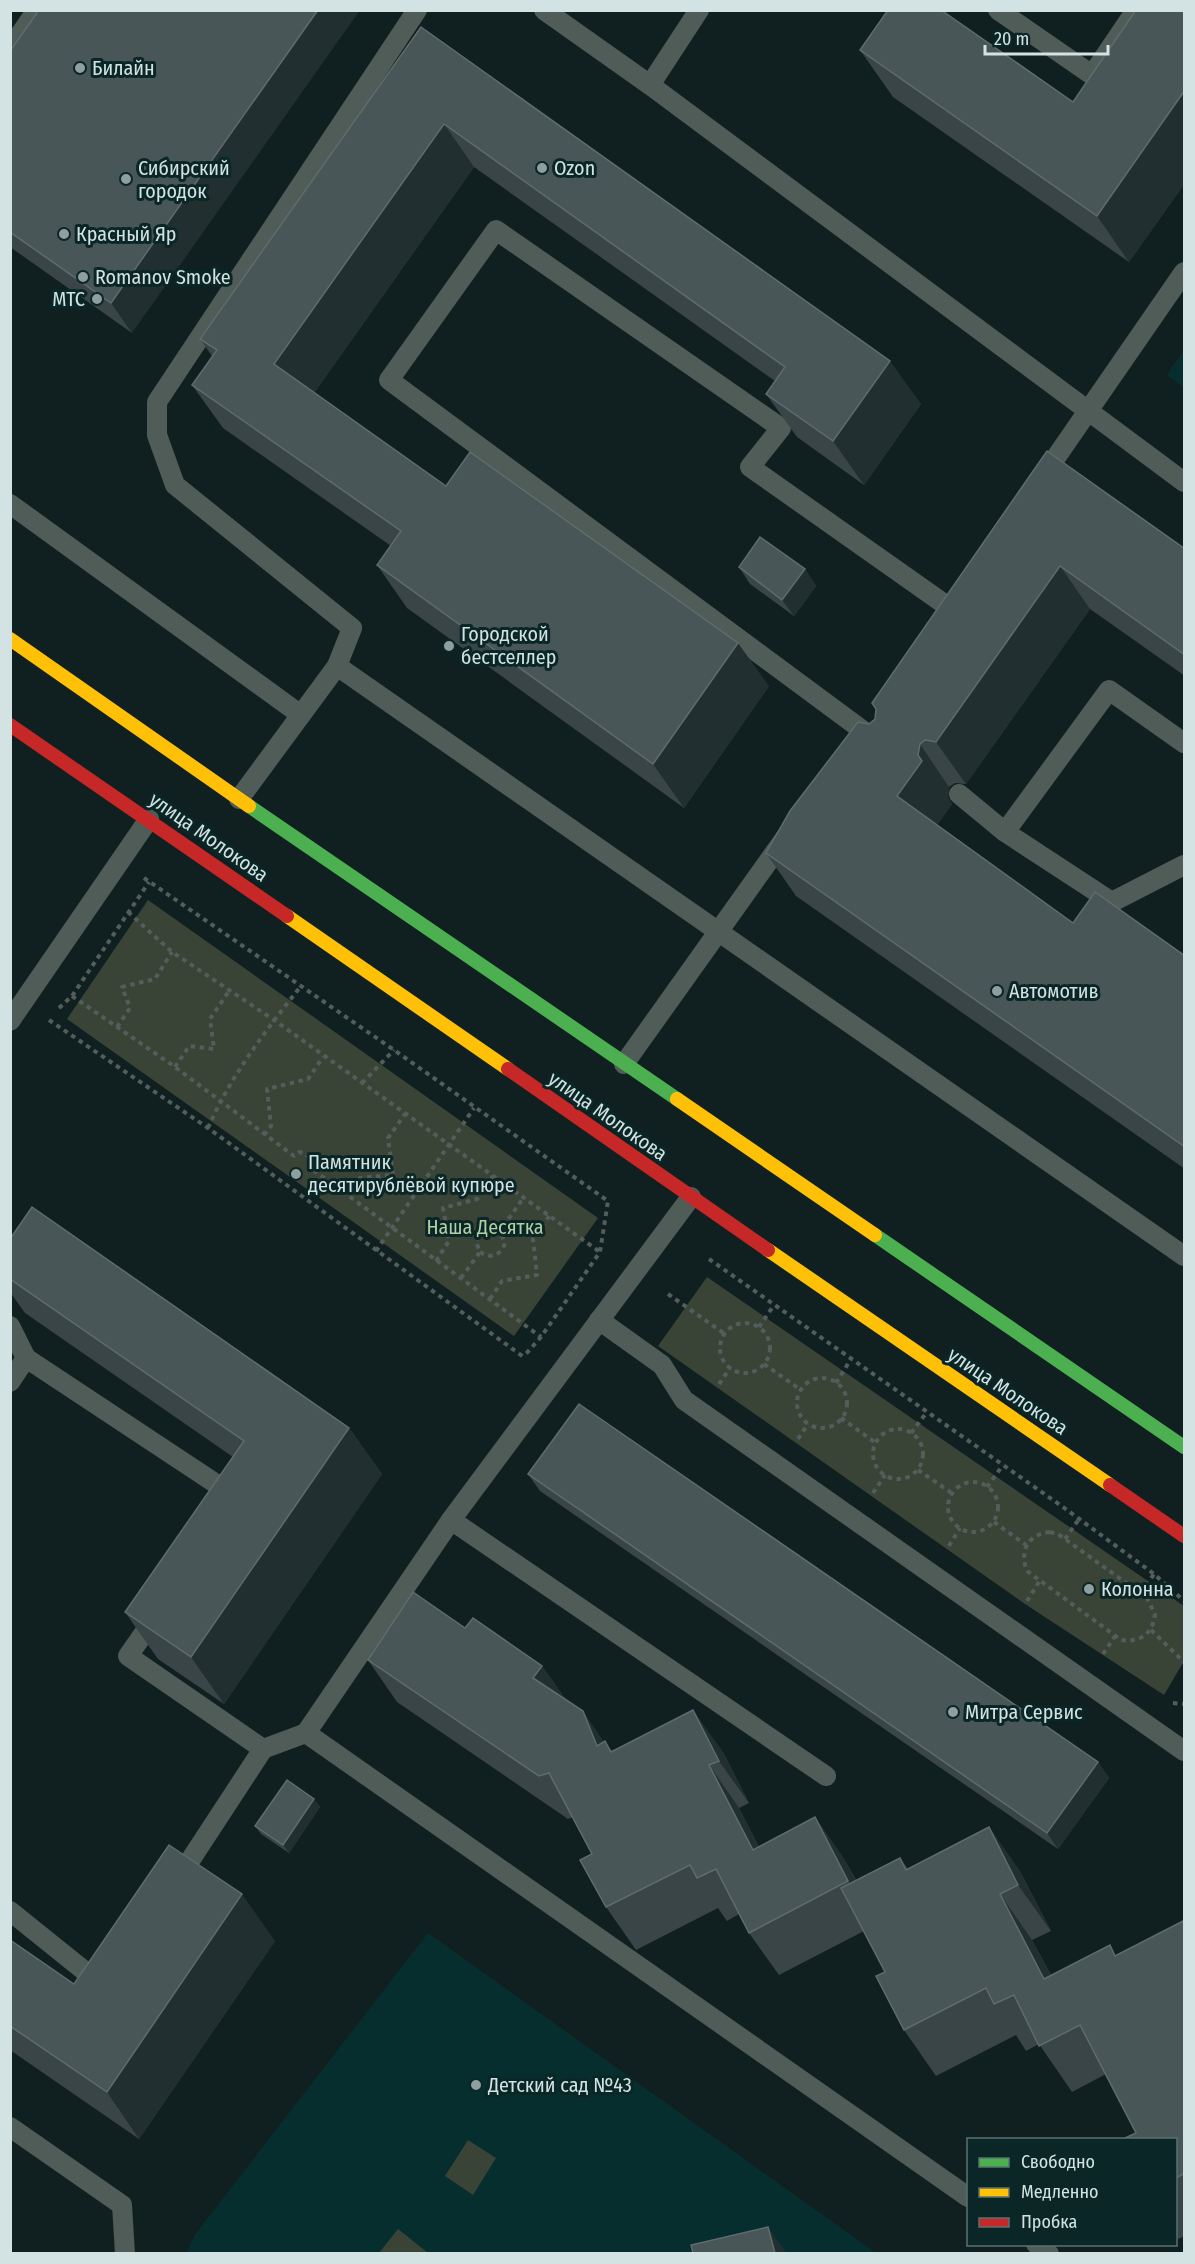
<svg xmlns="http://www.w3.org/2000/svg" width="1195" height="2264" font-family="'Fira Sans Condensed',sans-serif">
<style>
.built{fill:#072e2e}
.green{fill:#394436}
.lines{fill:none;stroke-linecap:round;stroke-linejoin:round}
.path{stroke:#535e5c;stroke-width:4;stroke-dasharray:4.5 4.5;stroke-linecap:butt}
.lane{stroke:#4f5c57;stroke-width:20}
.fast{stroke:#4caf50;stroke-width:14}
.slow{stroke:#ffc107;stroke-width:14}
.jam{stroke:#c62828;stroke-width:14}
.wall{fill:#394547}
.shaded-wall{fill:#212f30}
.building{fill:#495658;stroke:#5f6c6d;stroke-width:1.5}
.poi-dot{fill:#8f9f9f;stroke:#0a2626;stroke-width:2}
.labels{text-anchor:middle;stroke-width:6;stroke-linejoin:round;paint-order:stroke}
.poi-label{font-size:20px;fill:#d3e3e3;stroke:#0a2626;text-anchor:start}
.street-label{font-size:20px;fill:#d3e3e3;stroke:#0a2626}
.park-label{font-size:20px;fill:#b1d0a3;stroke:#0a2626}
</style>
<rect width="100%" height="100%" fill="#102020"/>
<g class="built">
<path d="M 1184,350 L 1184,388 L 1167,375 Z"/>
<path d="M 428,1933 L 876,2253 L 186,2254 L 194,2236 Z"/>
</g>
<g class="green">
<path d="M 148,900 L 598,1218 L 514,1336 L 67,1019 Z"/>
<path d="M 707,1277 L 1184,1606 L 1184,1661 L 1164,1695 L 1025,1604 L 658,1346 Z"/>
<path d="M 468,2140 L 496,2158 L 473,2195 L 445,2176 Z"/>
<path d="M 398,2229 L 428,2253 L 379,2253 Z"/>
</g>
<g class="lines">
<g class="path">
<path d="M 144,878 L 394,1050 L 608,1201 L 600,1252 L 541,1337 L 524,1356"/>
<path d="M 128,912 L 172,952 L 274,1020 L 600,1252"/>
<path d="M 72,996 L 175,1067 L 294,1156 L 299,1152 C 309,1155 313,1159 312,1169 L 541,1337"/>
<path d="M 59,1008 L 72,996 L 149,882"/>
<path d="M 49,1020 L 208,1128 L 525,1358"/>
<path d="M 117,1027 L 130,1008 L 122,987 L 155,979 L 172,952"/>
<path d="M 175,1067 L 189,1046 L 214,1049 L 210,1019 L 229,991"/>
<path d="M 362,1083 L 394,1050"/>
<path d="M 208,1128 C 230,1077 266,1030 301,986"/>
<path d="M 264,1135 L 271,1126 L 267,1089 L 308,1079 L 323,1057"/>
<path d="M 348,1194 L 360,1178 L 393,1175 L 388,1138 L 405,1114"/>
<path d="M 376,1251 L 474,1108"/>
<path d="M 480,1252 C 490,1259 501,1256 505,1243 L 500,1231"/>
<path d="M 709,1259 L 1063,1507 L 1154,1574 L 1184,1601"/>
<path d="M 436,1261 L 449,1241 L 443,1208 L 477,1199 L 493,1176"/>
<path d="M 461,1278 L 480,1252 L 476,1242 L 479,1233 L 487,1228 L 500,1231 L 524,1197"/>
<path d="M 668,1294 L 725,1334"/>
<path d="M 490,1299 L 502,1281 L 537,1275 L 533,1239 L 550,1215"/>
<circle cx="745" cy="1348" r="25"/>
<path d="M 759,1327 L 774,1305"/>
<path d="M 764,1364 L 801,1390"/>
<circle cx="822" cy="1403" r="25"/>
<path d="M 836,1383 L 851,1359"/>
<path d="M 719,1384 L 730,1368"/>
<path d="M 841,1418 L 876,1443"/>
<circle cx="898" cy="1454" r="25"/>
<path d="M 911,1433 L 927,1412"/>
<path d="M 798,1439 L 808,1424"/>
<path d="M 918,1470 L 953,1494"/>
<circle cx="973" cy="1507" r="25"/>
<path d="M 987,1487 L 1003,1465"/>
<path d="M 873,1493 L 885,1475"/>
<path d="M 994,1522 L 1026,1545"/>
<path d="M 1050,1532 L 1058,1534 L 1147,1598 L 1155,1614 C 1153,1633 1141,1643 1121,1640 L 1027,1571 C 1019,1551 1028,1534 1050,1532 Z"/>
<path d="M 1065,1539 L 1079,1519"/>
<path d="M 949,1546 L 960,1528"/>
<path d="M 1141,1593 L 1154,1574"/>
<path d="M 1027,1601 L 1039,1582"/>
<path d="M 1151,1630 L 1184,1662"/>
<path d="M 1103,1654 L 1115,1636"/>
<path d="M 1173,1703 L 1184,1704"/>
</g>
<g class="lane">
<path d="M 544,10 L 650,85 L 1184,482"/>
<path d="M 998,10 L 1092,75 L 1136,10"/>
<path d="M 10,49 L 37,10"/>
<path d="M 650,85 L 699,10"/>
<path d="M 1041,479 L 1184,272"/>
<path d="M 10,504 L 301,715"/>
<path d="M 337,666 L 1184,1256"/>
<path d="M 877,741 L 389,380 L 496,230 L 781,428 L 750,467 L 950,608"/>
<path d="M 959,794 L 1005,832 L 1112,902 L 1184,865"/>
<path d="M 239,799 L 337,666 L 352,628 L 175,485 L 157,435 L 157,402 L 417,10"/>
<path d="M 1005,832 L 1109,690 L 1184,743"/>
<path d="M 10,1021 L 149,819"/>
<path d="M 624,1064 L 785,838"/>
<path d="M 691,1197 L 451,1520 L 306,1733 L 968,2197"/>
<path d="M 599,1320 L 662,1365 L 684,1400 L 1184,1751"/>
<path d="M 10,1326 L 26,1358"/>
<path d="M 10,1382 L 26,1358 L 236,1497"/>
<path d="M 451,1520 L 826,1776"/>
<path d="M 156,1616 L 128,1656 L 263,1749 L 306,1733"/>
<path d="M 176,1882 L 263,1749"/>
<path d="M 10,1911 L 102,1985"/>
<path d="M 10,2127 L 122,2205 L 125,2254"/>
<path d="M 1036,2244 L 1049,2254"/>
</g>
<g class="fast">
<path d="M 249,806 L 677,1099"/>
<path d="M 875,1235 L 1184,1447"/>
</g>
<g class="slow">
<path d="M 10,639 L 249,806"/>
<path d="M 287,916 L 508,1069"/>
<path d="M 677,1099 L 875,1235"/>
<path d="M 768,1250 L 1110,1485"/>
</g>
<g class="jam">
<path d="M 10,725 L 287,916"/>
<path d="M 508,1069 L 768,1250"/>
<path d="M 1110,1485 L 1184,1536"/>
</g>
</g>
<g class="wall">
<path d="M 1185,10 L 1185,183 L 1129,262 L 893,97 L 860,50 L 1073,102 Z"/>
<path d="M 421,27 L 921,404 L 864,485 L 797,437 L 766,394 L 775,381 L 474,167 L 314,393 L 446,486 L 769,686 L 684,808 L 407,608 L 377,565 L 391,546 L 223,428 L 192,385 L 212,356 L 200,339 Z"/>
<path d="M 10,51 L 132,333 L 10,247 Z"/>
<path d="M 1047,451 L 1185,549 L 1185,676 L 1090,609 L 966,784 L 955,783 L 949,787 L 948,798 L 952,804 L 937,825 L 1073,923 L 1185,956 L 1185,1169 L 796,896 L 766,853 L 869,724 L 875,719 Z"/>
<path d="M 739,567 L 805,569 L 816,586 L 794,616 L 750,584 Z"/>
<path d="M 10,1239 L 349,1428 L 382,1474 L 224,1704 L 158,1659 L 125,1612 L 233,1457 L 25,1313 L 10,1292 Z"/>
<path d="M 528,1474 L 1098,1762 L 1109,1778 L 1058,1849 L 540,1491 Z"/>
<path d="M 465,1628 L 542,1666 L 566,1700 L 612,1751 L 723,1752 L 749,1803 L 739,1808 L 759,1847 L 815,1817 L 844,1859 L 856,1880 L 900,1858 L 908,1869 L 989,1827 L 1021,1873 L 1051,1931 L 1032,1940 L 1051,1975 L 1117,1955 L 1185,1920 L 1185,2236 L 1178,2239 L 1176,2235 L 1176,2139 L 1136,2133 L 1106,2074 L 1072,2092 L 1039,2044 L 1026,2051 L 1016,2035 L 936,2076 L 904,2030 L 885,1972 L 864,1931 L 779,1975 L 749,1933 L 739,1914 L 727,1921 L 718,1908 L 636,1950 L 606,1907 L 592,1854 L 573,1817 L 568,1819 L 397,1702 L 368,1660 Z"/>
<path d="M 314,1799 L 320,1807 L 289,1853 L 261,1834 L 255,1826 Z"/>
<path d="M 10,1940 L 74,1984 L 275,1941 L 139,2139 L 10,2050 Z"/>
</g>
<g class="shaded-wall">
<path d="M 318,10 L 360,10 L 132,333 L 111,303 Z"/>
<path d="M 1185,90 L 1185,183 L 1129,262 L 1097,216 Z"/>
<path d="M 444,124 L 474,167 L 304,407 L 274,364 Z"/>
<path d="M 890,361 L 921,404 L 864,485 L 833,441 Z"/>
<path d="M 1060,566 L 1090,609 L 966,784 L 936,742 Z"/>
<path d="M 805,569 L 816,586 L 794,616 L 782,600 Z"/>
<path d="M 738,643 L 769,686 L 684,808 L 653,764 Z"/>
<path d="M 920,744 L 949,787 L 948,798 L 952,804 L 927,839 L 897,796 L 918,755 Z"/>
<path d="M 349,1428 L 382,1474 L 224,1704 L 191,1657 Z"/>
<path d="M 542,1666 L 572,1708 L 533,1678 Z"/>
<path d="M 693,1710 L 723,1752 L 749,1803 L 719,1761 Z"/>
<path d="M 583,1711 L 612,1754 L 597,1746 Z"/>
<path d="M 1098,1762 L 1109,1778 L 1058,1849 L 1047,1833 Z"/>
<path d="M 709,1765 L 739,1808 L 782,1893 L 753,1850 Z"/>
<path d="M 314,1799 L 320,1807 L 289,1853 L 283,1845 Z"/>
<path d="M 815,1817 L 844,1859 L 878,1923 L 848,1881 Z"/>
<path d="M 989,1827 L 1021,1873 L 1051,1931 L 1018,1885 Z"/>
<path d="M 242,1894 L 275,1941 L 139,2139 L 107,2092 Z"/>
<path d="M 1000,1894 L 1032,1940 L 1077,2025 L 1044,1979 Z"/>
<path d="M 768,2227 L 785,2251 L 786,2253 L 775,2253 Z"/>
</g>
<g class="building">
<path d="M 39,10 L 318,10 L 111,303 L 10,232 L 10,51 Z"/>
<path d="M 888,10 L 941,10 L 1073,102 L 1136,10 L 1185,10 L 1185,90 L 1097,216 L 860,50 Z"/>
<path d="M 421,27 L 890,361 L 833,441 L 766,394 L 785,367 L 444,124 L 274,364 L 446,486 L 470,452 L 738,643 L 653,764 L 377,565 L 401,531 L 192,385 L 217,350 L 200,339 Z"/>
<path d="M 1047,451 L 1185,549 L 1185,655 L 1060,566 L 936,742 L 925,740 L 920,744 L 918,755 L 922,761 L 897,796 L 1073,923 L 1095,892 L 1185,956 L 1185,1147 L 766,853 L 790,811 L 858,722 L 869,724 L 875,719 L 876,709 L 872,703 Z"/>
<path d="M 760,537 L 805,569 L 782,600 L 739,567 Z"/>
<path d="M 32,1207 L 349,1428 L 191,1657 L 125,1612 L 244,1441 L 10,1279 L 10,1239 Z"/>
<path d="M 579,1404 L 1098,1762 L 1047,1833 L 528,1474 Z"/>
<path d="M 413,1592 L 465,1628 L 473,1618 L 542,1666 L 533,1678 L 583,1711 L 597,1746 L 605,1741 L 611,1752 L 693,1710 L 719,1761 L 709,1765 L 753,1850 L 815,1817 L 848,1881 L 749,1933 L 716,1869 L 697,1878 L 690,1865 L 606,1907 L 580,1860 L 592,1854 L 549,1773 L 539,1776 L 368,1660 Z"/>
<path d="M 287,1780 L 314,1799 L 283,1845 L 255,1826 Z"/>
<path d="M 989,1827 L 1018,1885 L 1000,1894 L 1044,1979 L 1110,1945 L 1115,1956 L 1185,1920 L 1185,2173 L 1176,2178 L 1176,2139 L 1123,2139 L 1136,2133 L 1080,2025 L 1039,2046 L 1014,1995 L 994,2004 L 986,1988 L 904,2030 L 876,1976 L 885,1972 L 841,1888 L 900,1858 L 906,1870 Z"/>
<path d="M 169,1845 L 242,1894 L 107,2092 L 10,2026 L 10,1940 L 74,1984 Z"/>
<path d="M 768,2227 L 775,2253 L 693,2253 L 691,2245 Z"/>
</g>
<g class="poi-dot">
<circle cx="80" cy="68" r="6"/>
<circle cx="542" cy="168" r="6"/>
<circle cx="126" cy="179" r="6"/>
<circle cx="64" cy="234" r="6"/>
<circle cx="83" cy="277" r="6"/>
<circle cx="97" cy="299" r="6"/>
<circle cx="449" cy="646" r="6"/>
<circle cx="997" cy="991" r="6"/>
<circle cx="296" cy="1174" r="6"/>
<circle cx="1089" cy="1589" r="6"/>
<circle cx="953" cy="1712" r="6"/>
<circle cx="476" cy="2085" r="6"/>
</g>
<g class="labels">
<g class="poi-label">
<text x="92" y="75">Билайн</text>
<text x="138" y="175">Сибирский<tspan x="138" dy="23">городок</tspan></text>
<text x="554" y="175">Ozon</text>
<text x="76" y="241">Красный Яр</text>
<text x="95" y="284">Romanov Smoke</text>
<text x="85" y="306" text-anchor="end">МТС</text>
<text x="461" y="641">Городской<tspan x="461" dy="23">бестселлер</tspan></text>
<text x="1009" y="998">Автомотив</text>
<text x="308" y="1169">Памятник<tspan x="308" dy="23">десятирублёвой купюре</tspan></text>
<text x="1101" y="1596">Колонна</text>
<text x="965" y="1719">Митра Сервис</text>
<text x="488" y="2092">Детский сад №43</text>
</g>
<g class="street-label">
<text transform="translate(209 837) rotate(35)" y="7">улица Молокова</text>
<text transform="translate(608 1116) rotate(35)" y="7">улица Молокова</text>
<text transform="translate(1008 1391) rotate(34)" y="7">улица Молокова</text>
</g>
<g class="park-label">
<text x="485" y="1234">Наша Десятка</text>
</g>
</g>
<rect width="1195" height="2264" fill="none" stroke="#d3e3e3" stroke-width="24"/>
<rect x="967" y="2138" width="210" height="108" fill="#0a2626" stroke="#5a7272" stroke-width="1.5"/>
<rect x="979" y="2158" width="30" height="9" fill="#4caf50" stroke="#5a7272" stroke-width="1.5"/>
<text x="1021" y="2168" font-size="18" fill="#d3e3e3">Свободно</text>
<rect x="979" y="2188" width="30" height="9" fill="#ffc107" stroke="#5a7272" stroke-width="1.5"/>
<text x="1021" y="2198" font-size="18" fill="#d3e3e3">Медленно</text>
<rect x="979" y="2218" width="30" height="9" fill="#c62828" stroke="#5a7272" stroke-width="1.5"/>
<text x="1021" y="2228" font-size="18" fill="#d3e3e3">Пробка</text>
<path d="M985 45v9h123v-9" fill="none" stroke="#d3e3e3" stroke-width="3"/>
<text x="994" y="45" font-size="18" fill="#d3e3e3" stroke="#0a2626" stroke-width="4.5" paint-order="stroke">20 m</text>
</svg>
